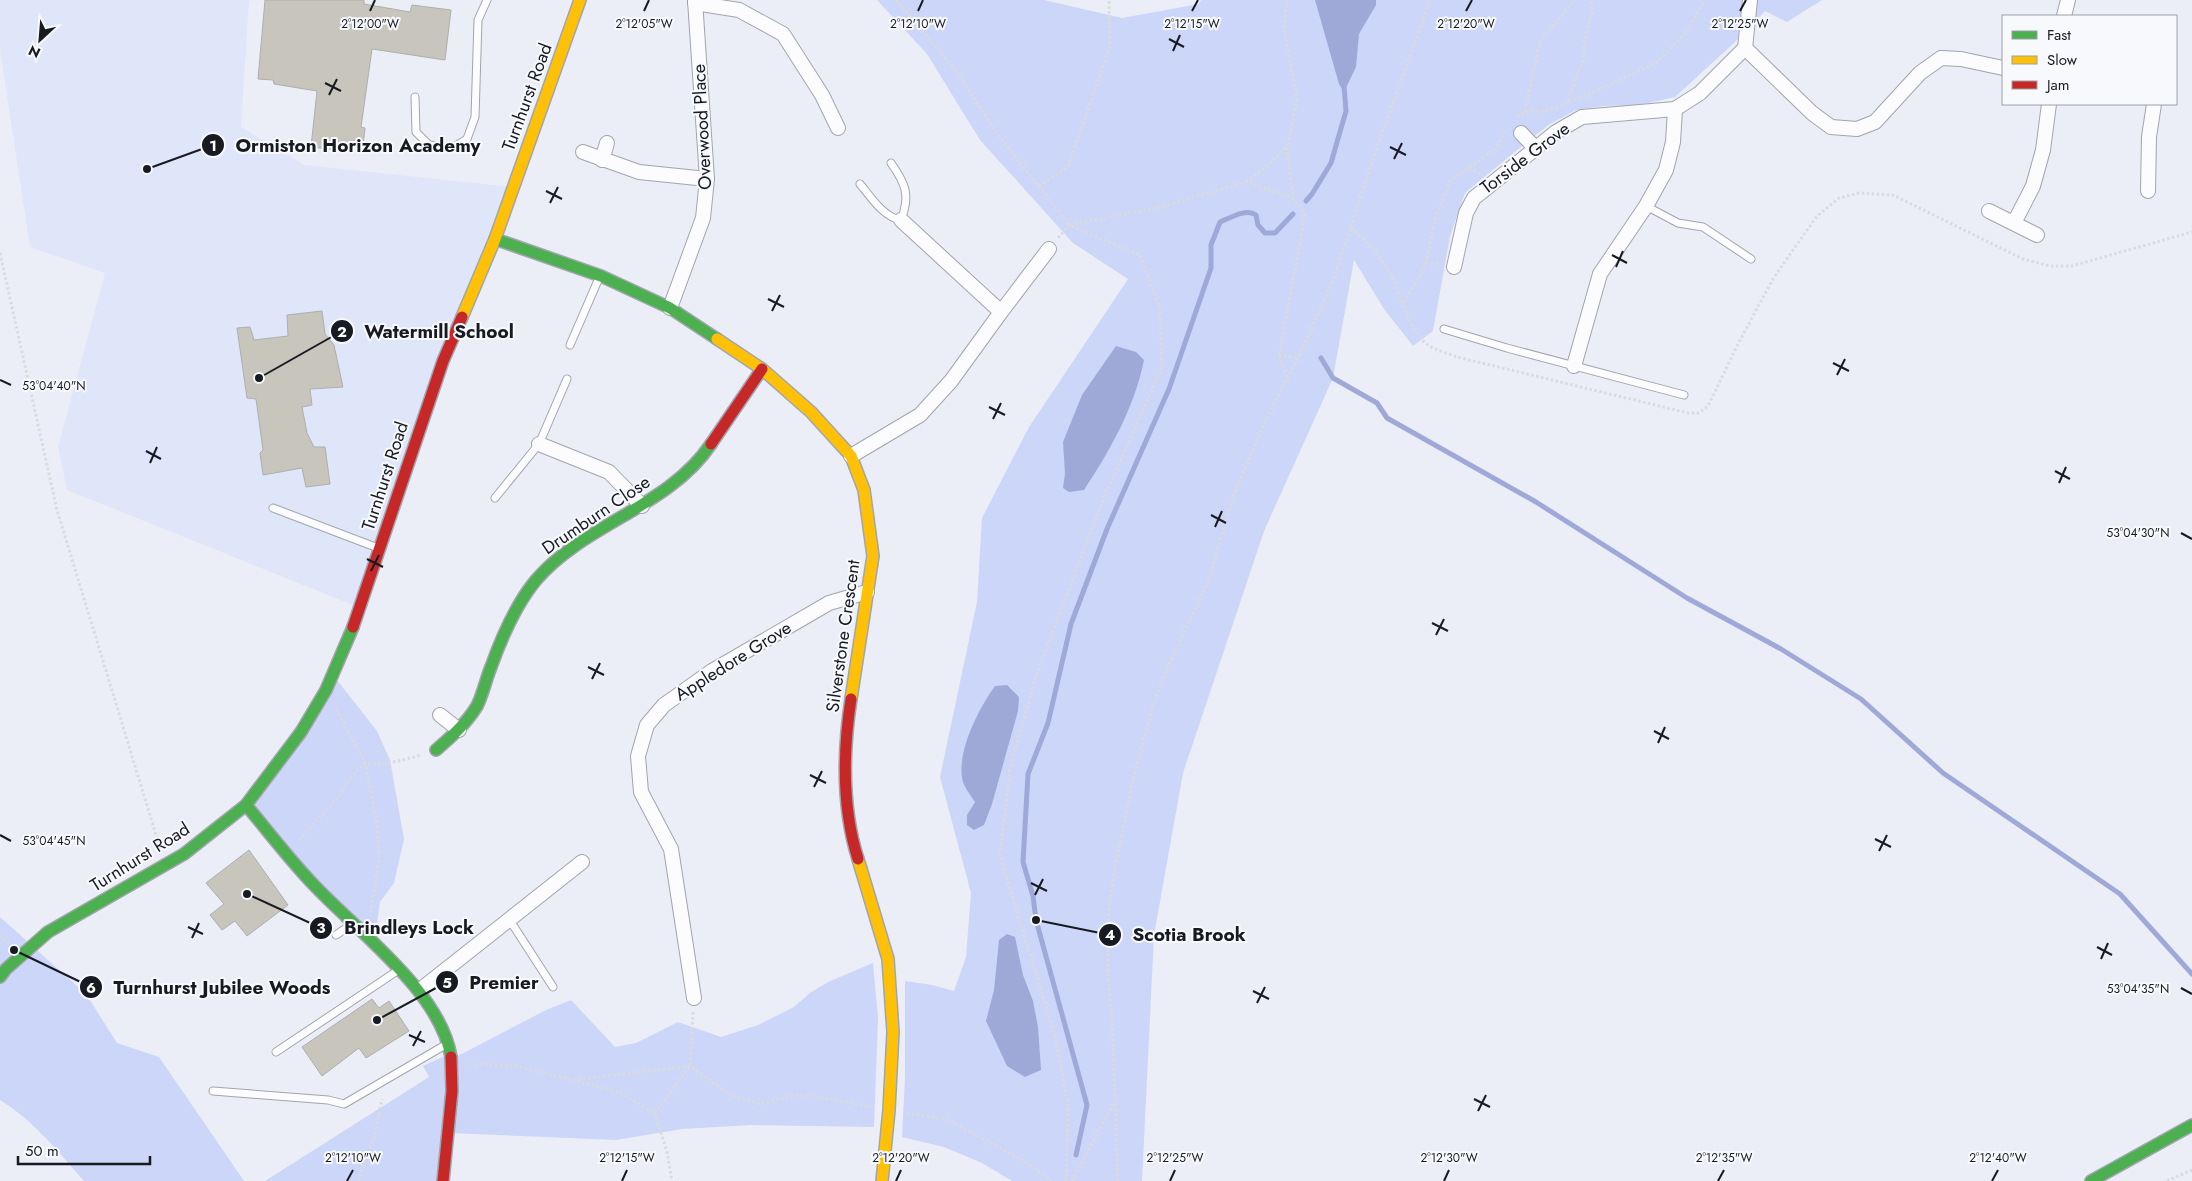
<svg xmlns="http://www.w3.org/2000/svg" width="2192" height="1181" font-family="Jost,sans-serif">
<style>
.built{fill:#e0e6f9}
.green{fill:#ccd6f8}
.water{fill:#9ea9d8}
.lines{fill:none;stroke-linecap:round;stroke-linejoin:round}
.stream{stroke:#9ea9d8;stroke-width:5}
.building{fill:#c8c6bc;stroke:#adaeae}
.lane-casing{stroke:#a2a5ad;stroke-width:9}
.street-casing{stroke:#a2a5ad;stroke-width:16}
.fast-casing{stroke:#a2a5ad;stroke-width:14}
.slow-casing{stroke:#a2a5ad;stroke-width:14}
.jam-casing{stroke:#a2a5ad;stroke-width:14}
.path{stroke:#dadbde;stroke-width:3;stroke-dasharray:2.5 2.5;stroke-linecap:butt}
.lane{stroke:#fcfcfe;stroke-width:7}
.street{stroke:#fcfcfe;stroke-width:14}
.fast{stroke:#4caf50;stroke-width:11}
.slow{stroke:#ffc107;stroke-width:11}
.jam{stroke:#c62828;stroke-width:11}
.ticks{fill:none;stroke:#171a21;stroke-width:2}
.labels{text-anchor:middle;stroke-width:4;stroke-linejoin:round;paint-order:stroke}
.street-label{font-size:18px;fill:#171a21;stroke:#f7f9fd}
.ticks-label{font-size:12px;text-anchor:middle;fill:#171a21;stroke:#f7f9fd;stroke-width:4;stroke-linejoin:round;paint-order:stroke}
.leader{fill:none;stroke:#171a21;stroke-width:2}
.callout-dot{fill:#171a21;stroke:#f7f9fd;stroke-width:2}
.mark-label{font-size:15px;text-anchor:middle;font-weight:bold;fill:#fff}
.callout-label{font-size:19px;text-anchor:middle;font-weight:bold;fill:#171a21;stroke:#f7f9fd;stroke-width:4;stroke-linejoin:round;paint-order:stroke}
</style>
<rect width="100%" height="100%" fill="#ebeef7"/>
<path class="built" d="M 0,0 L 249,0 L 241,127 L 304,165 L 513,187 L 360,608 L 67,490 L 58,447 L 105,273 L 30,247 L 0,50 Z"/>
<g class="green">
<path d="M 877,0 L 1044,0 L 1122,18 L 1199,4 L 1201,0 L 1822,0 L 1787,22 L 1765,11 L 1736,41 L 1675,97 L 1639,105 L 1604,106 L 1576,110 L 1550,124 L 1533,137 L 1465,193 L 1450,236 L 1433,331 L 1413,346 L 1384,309 L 1354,260 L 1333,378 L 1264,531 L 1183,773 L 1154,935 L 1142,1181 L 1012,1181 L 982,1163 L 944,1147 L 902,1137 L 905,1078 L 905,981 L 932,985 L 954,991 L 966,957 L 971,893 L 940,777 L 977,602 L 982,518 L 1029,427 L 1128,279 L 1073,243 L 980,140 L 927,54 Z"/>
<path d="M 333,675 L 377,731 L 390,760 L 404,839 L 394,883 L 380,902 L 374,946 L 246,805 Z"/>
<path d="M 0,917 L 86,994 L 117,1043 L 159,1057 L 244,1181 L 84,1181 C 59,1152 33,1120 0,1100 Z"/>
<path d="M 873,963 L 878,1018 L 874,1127 L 752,1125 L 682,1129 L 616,1140 L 449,1133 L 443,1181 L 265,1181 L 429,1077 L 423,1066 L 451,1053 L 452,1059 L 546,1010 L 571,1000 L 615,1047 L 636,1043 L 678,1022 L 721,1037 L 758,1025 L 794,1007 L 810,993 L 828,982 Z"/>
</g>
<g class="water">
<path d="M 1315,0 L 1376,0 L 1376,5 L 1359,34 L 1356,67 L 1344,92 L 1339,84 Z"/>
<path d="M 1116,346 L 1136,352 L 1144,360 C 1135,406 1110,451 1084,490 L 1069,492 L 1063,488 L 1065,474 L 1063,442 L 1082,395 Z"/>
<path d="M 1007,685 L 1019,697 L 1018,711 L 992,804 L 984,825 L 974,830 L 967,825 L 967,815 L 975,802 C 971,796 965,788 963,782 C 955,754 979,708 995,686 Z"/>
<path d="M 1007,934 L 1015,937 L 1023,975 L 1033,1001 L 1038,1027 L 1041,1070 L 1025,1077 L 1007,1066 L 986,1021 L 994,990 L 999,940 Z"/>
</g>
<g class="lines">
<g class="stream">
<path d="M 1306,201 L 1312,194 L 1331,163 L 1346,111 L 1344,86"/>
<path d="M 1321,358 L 1333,378 L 1377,403 L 1387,418 L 1536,502 L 1687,598 L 1781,649 L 1861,699 L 1943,773 L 2120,894 L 2192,974"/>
<path d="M 1076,1155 L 1087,1105 L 1036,920 L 1033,896 L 1023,862 L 1028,774 L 1048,723 L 1071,624 L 1107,529 L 1169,389 L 1211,268 L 1211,245 L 1220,222 C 1230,218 1246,208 1256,215 L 1258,225 L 1265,233 L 1275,233 L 1293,214"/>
</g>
</g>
<g class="building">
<path d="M 265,0 L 364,0 L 364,4 L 410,12 L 412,5 L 451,10 L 445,60 L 372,49 L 361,127 L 365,128 L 363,146 L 348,143 L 347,151 L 311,147 L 317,91 L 274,84 L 273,80 L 258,79 Z"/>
<path d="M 322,311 L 325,334 L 334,345 L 343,387 L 310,389 L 312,405 L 302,407 L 307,433 L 314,447 L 325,447 L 330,484 L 306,487 L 302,468 L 263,475 L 260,453 L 263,450 L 256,399 L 247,398 L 237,328 L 250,327 L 254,340 L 288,336 L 287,315 Z"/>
<path d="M 249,850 L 288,905 L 247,936 L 235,921 L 222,930 L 210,915 L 224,904 L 206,883 Z"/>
<path d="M 372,999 L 379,1008 L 389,1001 L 409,1031 L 366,1058 L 359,1048 L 322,1076 L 302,1047 Z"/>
</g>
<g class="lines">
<g class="lane-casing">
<g id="lane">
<path d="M 415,97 L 416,132 L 429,145 L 452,148 L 467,139 L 475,117 L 478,20 L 487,0"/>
<path d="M 860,184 C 871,197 883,217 901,220 C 911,195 905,183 891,163"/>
<path d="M 1646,206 L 1678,223 L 1703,227 L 1751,259"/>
<path d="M 1444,329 L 1507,348 L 1684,395"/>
<path d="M 570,345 L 599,278"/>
<path d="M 495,498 L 539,444 L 567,379"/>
<path d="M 273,508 L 378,548"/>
<path d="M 509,919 L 553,987"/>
<path d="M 336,935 L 352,924"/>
<path d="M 276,1052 L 397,971"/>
<path d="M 213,1091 L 328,1100 L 344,1104 L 447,1044"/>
</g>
</g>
<g class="street-casing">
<g id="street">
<path d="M 695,3 L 739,10 L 783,34 L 822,95 L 838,128"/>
<path d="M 2064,16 L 2068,0"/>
<path d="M 1745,48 L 1812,113 L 1831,127 L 1857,129 L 1875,122 L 1920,73 L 1941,58 L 1961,59 L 2003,68"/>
<path d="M 1745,48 L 1750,0"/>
<path d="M 1521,133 L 1536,149"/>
<path d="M 583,152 L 639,172 L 707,179"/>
<path d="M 602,160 L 607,143"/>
<path d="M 2148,191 L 2149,137 L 2154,104"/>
<path d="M 1989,211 L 2037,235"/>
<path d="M 2014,223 L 2033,186 L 2043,150 L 2049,104"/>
<path d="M 1454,267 L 1466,213 L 1474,198 L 1556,132 L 1582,117 L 1675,109 L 1700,93 L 1745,48"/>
<path d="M 670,308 L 703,218 L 707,179 L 695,0"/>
<path d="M 1001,312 L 1049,249"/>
<path d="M 1574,366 L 1600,274 L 1646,206 L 1666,170 L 1673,142 L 1675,109"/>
<path d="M 539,444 L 609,472 L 642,506"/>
<path d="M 851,456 L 920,415 L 951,381 L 1001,312 L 901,220"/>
<path d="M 440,715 L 459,730"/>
<path d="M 420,990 L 582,862"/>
<path d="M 694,998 L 671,849 L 641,792 L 638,756 L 647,725 L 664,705 L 712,671 L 829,603 L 867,592"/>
</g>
</g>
<g class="fast-casing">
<g id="fast">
<path d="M 495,239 L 601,276 L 670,308 L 717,339"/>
<path d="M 436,750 C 451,737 466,724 477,706 C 483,694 486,679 491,667 C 501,639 517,603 536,580 C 585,523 669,507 711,444"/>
<path d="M 246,805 C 268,831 289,859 313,884 C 357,931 441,992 451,1057"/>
<path d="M 0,977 L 6,969 L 48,932 L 184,854 L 246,805 L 301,732 L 326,690 L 353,627"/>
<path d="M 2091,1181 L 2192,1125"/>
</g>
</g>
<g class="slow-casing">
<g id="slow">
<path d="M 462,317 L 495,239 L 580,0"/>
<path d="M 717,339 L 762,369 L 811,412 L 851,456 L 864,490 L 873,556 L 851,699"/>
<path d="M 858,859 L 888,959 L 893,1032 L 889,1110 L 882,1181"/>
</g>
</g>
<g class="jam-casing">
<g id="jam">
<path d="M 711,444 L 762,369"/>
<path d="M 353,627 L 443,361 L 462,317"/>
<path d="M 851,699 C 843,751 842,808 858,859"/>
<path d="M 443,1181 L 452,1091 L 451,1057"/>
</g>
</g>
<g class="path">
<path d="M 896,0 L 956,71 L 998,135 L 1069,225 L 1161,207 L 1246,182 L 1293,198"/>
<path d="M 1568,100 L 1584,57 L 1584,43 L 1593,9 L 1590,0"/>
<path d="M 1525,111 L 1540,41 L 1575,0"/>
<path d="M 1517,117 C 1528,109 1535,113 1548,110 C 1558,108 1567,101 1578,99 L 1656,63 L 1685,34 L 1705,0"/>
<path d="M 1469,170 L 1474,170 L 1481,174"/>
<path d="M 1246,182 L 1266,167 L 1288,145"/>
<path d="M 1039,186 L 1068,167 L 1110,46 L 1109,0"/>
<path d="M 1351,228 C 1365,240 1377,252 1387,268 C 1401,290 1407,330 1428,345 C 1436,351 1448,353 1457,357 L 1688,413 L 1699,413 L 1708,406 L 1739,342 L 1774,277 L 1817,216 L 1839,198 L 1859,193 L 1893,195 L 2023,259 L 2050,266 L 2072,266 L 2192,232"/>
<path d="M 1058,238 L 1069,225 L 1140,255 L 1160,308 L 1162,368 L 1104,497 L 1035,679 L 1010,769 L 1000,856 L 1055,1036 L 1068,1105 L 1066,1181"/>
<path d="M 0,253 L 57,510 L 160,848"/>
<path d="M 1426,262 L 1439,264"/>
<path d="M 1403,302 L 1418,279 L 1426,262 L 1437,212 L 1451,180 L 1496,149 L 1505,131"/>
<path d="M 1279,355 L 1298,358"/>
<path d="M 1287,377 L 1279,355 L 1305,215 L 1293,198 L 1287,149 L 1297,99 L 1284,29 L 1287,0"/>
<path d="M 336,709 L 365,763 L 377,822 L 379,860 L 370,916"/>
<path d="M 299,840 L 341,794 L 347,782 L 365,763 C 385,766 402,760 421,755"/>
<path d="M 0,935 L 9,943"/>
<path d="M 470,1064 L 515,1066 L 574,1080 L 690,1066 L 732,1096 L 761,1104 L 795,1095 L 813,1096 L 871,1107"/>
<path d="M 577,1081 L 620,1093 L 655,1113 L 690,1066 L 693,1011"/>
<path d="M 655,1113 L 667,1152 L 672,1181"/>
<path d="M 907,1113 L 946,1119 L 1024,1161 L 1052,1181"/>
<path d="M 358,1181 L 374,1137 L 382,1099"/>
<path d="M 1072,1181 L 1114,1102"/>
<path d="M 1118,1181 L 1112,1019 L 1108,977 L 1108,938 L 1109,905 L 1116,863 L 1134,775 L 1155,699 L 1171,660 L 1208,582 L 1233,497 L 1266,419 L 1300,354 L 1334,278 L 1374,156 L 1430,0"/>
<path d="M 2167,1181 L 2192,1170"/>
</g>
<use href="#lane" class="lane"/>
<use href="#street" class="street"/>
<use href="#fast" class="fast"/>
<use href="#slow" class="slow"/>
<use href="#jam" class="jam"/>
</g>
<path class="ticks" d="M 370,11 L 375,0M 644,11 L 649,0M 918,11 L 923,0M 1192,11 L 1198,0M 1466,11 L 1472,0M 1740,11 L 1746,0M 1169,39 L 1184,47M 1173,51 L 1180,35M 325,83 L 341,91M 329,95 L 337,79M 1390,147 L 1406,155M 1394,159 L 1402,143M 546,191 L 562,199M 550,203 L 558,187M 1612,255 L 1627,263M 1616,267 L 1623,251M 768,299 L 784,307M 772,311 L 780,295M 1833,363 L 1849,371M 1837,375 L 1845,359M 0,380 L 11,385M 989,407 L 1005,415M 993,419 L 1001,403M 146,451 L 161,459M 150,463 L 157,447M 2055,471 L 2070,479M 2059,483 L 2066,467M 1211,515 L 1226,523M 1215,527 L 1222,511M 2181,533 L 2192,539M 367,559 L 383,567M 371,571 L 379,555M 1432,623 L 1448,631M 1436,635 L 1444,619M 588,667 L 604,675M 592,679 L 600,663M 1654,731 L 1669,739M 1658,743 L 1665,727M 810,775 L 826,783M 814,787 L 822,771M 0,835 L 11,841M 1875,839 L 1891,847M 1879,851 L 1887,835M 1031,883 L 1047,891M 1035,895 L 1043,879M 188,927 L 203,934M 192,938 L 199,923M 2097,947 L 2112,955M 2101,959 L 2108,943M 2181,988 L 2192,994M 1253,991 L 1269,999M 1257,1003 L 1265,987M 409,1035 L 425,1042M 413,1046 L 421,1031M 1474,1099 L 1490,1107M 1478,1111 L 1486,1095M 347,1181 L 353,1170M 622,1181 L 627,1170M 896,1181 L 901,1170M 1170,1181 L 1175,1170M 1444,1181 L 1449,1170M 1718,1181 L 1724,1170M 1992,1181 L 1998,1170"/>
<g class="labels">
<g class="street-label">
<text transform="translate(527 97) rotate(-70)" y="6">Turnhurst Road</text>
<text transform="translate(702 127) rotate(-93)" y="6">Overwood Place</text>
<text transform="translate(1525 158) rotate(-37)" y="6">Torside Grove</text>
<text transform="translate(385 476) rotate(-72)" y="6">Turnhurst Road</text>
<text transform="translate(596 515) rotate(-34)" y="6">Drumburn Close</text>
<text transform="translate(843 636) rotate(-82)" y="6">Silverstone Crescent</text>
<text transform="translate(733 661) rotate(-32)" y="6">Appledore Grove</text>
<text transform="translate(140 857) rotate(-32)" y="6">Turnhurst Road</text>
</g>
</g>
<g class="ticks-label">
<text x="370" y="28">2°12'00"W</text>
<text x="644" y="28">2°12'05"W</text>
<text x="918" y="28">2°12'10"W</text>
<text x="1192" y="28">2°12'15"W</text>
<text x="1466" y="28">2°12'20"W</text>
<text x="1740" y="28">2°12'25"W</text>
<text x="54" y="390">53°04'40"N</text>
<text x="2138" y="537">53°04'30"N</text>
<text x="54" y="845">53°04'45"N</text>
<text x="2138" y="993">53°04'35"N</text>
<text x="353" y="1162">2°12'10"W</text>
<text x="627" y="1162">2°12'15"W</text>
<text x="901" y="1162">2°12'20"W</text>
<text x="1175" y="1162">2°12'25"W</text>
<text x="1449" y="1162">2°12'30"W</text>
<text x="1724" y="1162">2°12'35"W</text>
<text x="1998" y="1162">2°12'40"W</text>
</g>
<path class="leader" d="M147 169L213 145M259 378L342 331M247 894L321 928M1036 920L1110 935M377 1020L447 982M14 950L91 987"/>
<g class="callout-dot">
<circle cx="147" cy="169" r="5"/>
<circle cx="259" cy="378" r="5"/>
<circle cx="247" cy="894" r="5"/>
<circle cx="1036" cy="920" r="5"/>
<circle cx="377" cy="1020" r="5"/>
<circle cx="14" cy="950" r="5"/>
<circle cx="213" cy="145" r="12"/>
<circle cx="342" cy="331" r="12"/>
<circle cx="321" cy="928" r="12"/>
<circle cx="1110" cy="935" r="12"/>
<circle cx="447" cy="982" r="12"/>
<circle cx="91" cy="987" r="12"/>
</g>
<g class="mark-label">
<text x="213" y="151">1</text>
<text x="342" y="337">2</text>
<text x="321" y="933">3</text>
<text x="1110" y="940">4</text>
<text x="447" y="988">5</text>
<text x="91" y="993">6</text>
</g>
<g class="callout-label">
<text x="358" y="152">Ormiston Horizon Academy</text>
<text x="439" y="338">Watermill School</text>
<text x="409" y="934">Brindleys Lock</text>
<text x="1189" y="941">Scotia Brook</text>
<text x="504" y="989">Premier</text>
<text x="222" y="994">Turnhurst Jubilee Woods</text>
</g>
<rect x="2002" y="15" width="175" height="90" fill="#f7f9fd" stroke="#9da0a5"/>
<rect x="2012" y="31" width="25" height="8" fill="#4caf50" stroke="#9da0a5"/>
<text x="2047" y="40" font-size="15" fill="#171a21">Fast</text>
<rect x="2012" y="56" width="25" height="8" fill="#ffc107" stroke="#9da0a5"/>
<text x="2047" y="65" font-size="15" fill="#171a21">Slow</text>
<rect x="2012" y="81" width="25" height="8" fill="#c62828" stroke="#9da0a5"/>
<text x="2047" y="90" font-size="15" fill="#171a21">Jam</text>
<g transform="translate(40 40) rotate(206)" stroke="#f7f9fd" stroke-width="4" paint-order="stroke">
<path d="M0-4L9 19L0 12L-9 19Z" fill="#171a21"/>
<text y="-8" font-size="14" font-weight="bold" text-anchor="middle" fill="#171a21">N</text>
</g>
<path d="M18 1156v8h132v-8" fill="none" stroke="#171a21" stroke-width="2.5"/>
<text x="25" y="1156" font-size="15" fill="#171a21" stroke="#f7f9fd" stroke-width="4" paint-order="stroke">50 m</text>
</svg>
